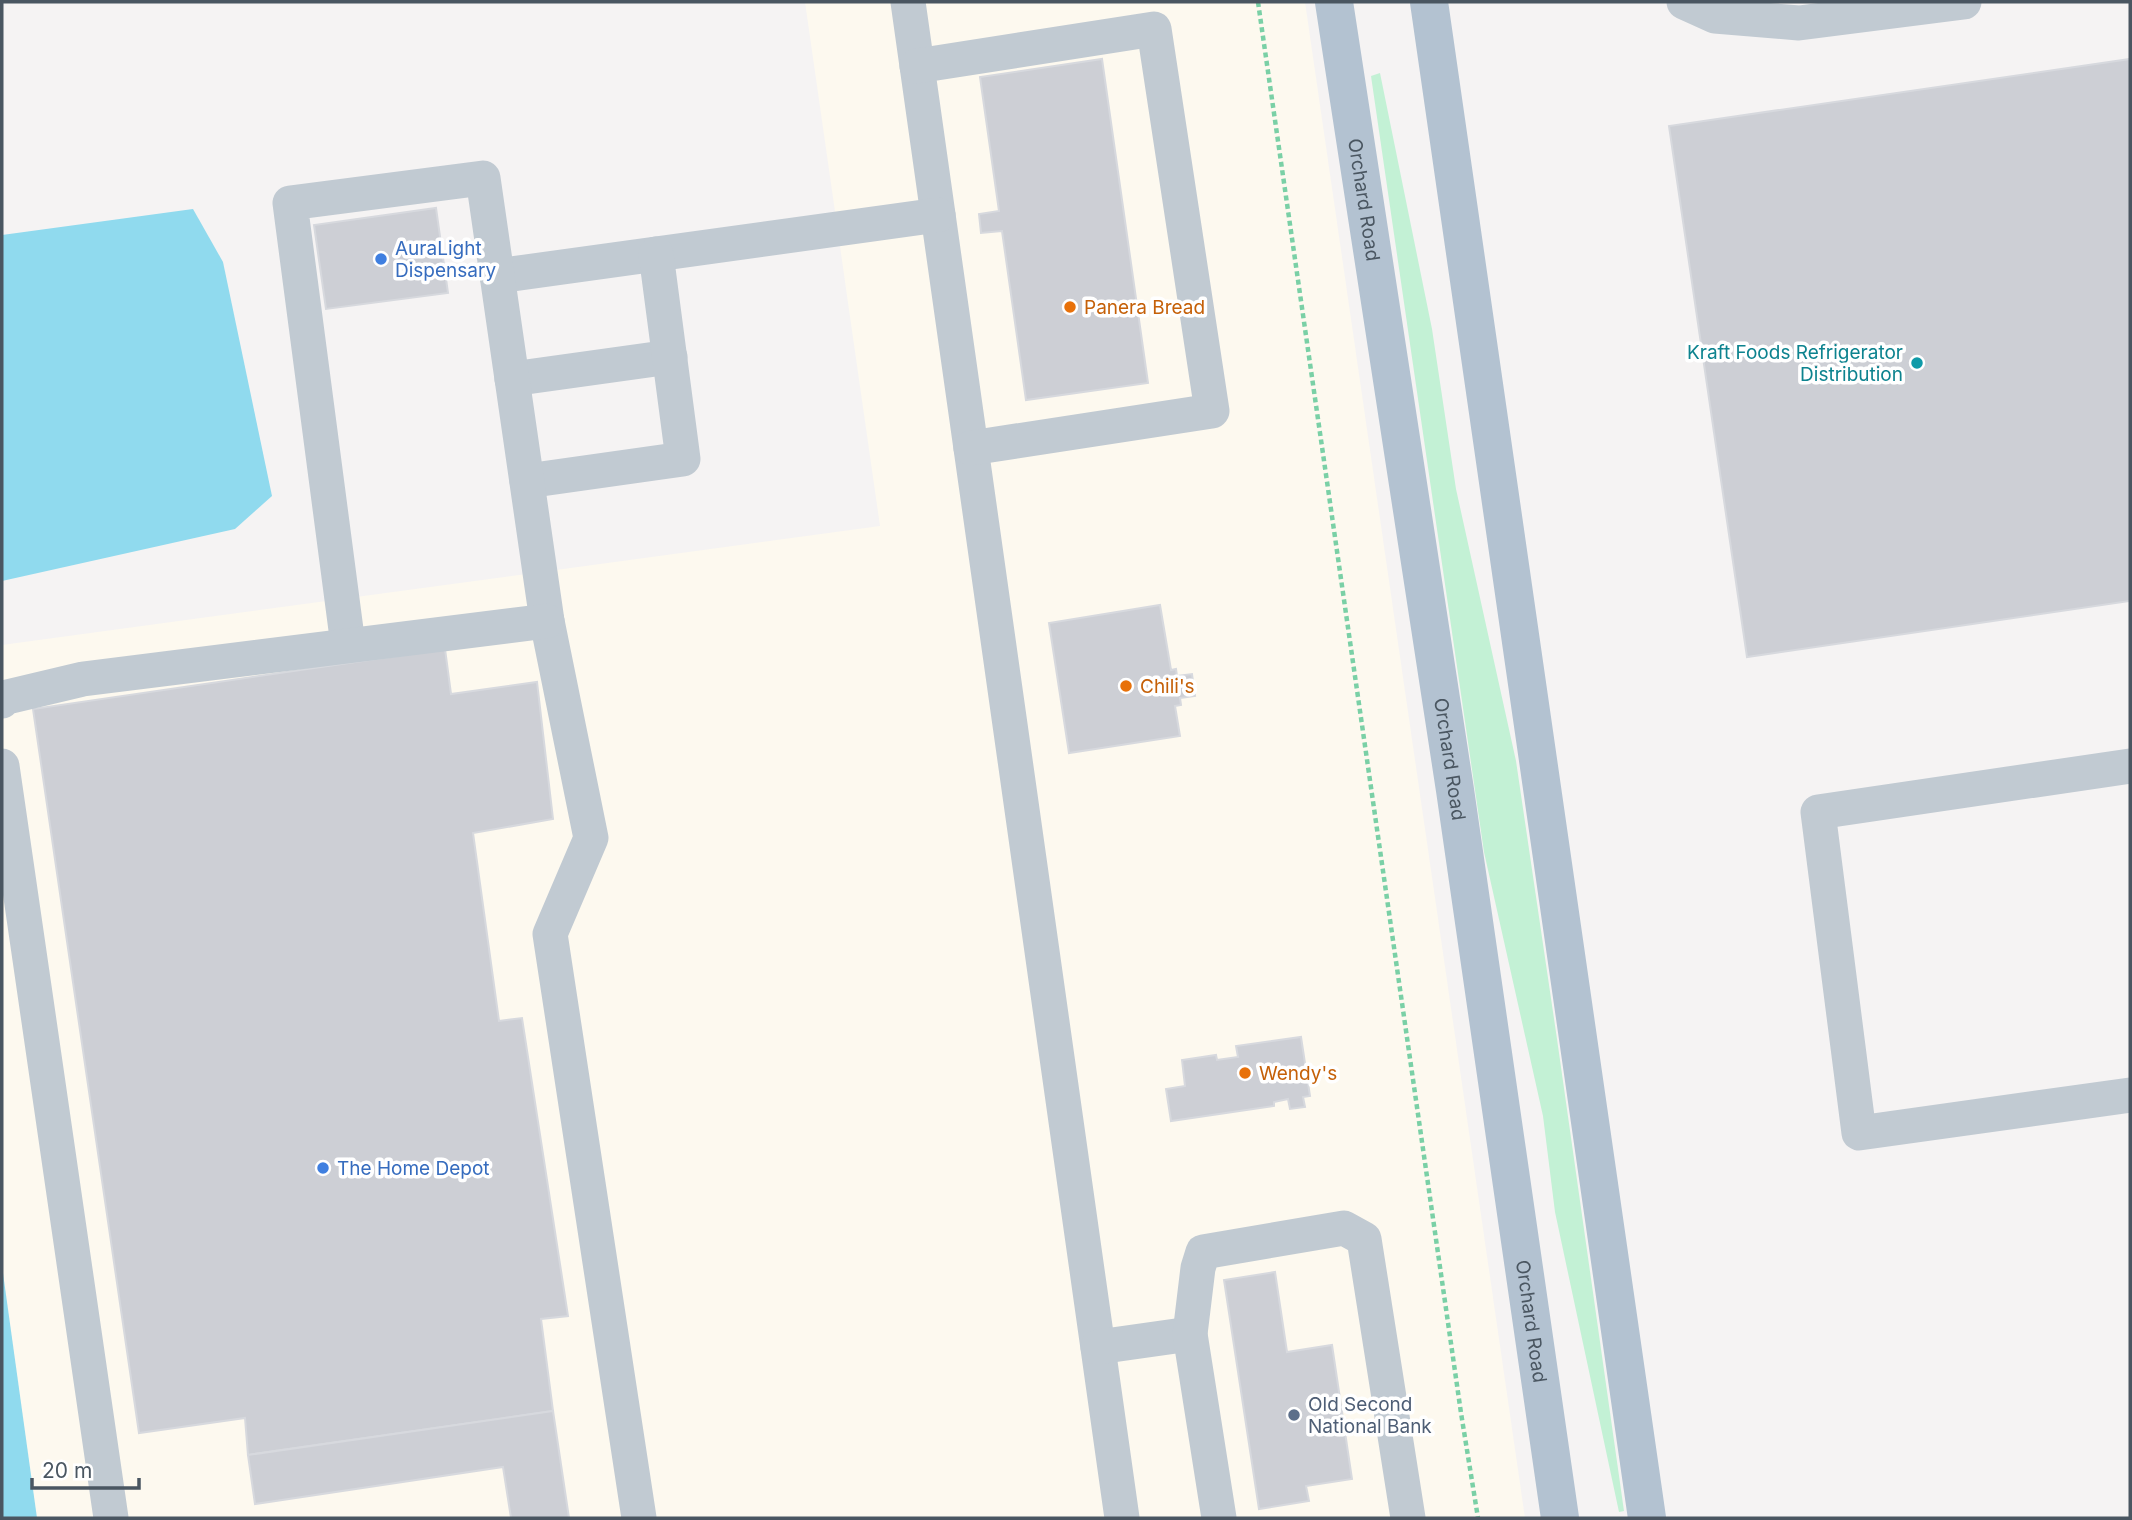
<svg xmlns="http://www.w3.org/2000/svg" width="2132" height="1520" font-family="Inter,sans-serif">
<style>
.commercial{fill:#fdf9ef}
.green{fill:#c3f1d5}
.water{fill:#90daee}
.building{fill:#cdcfd5;stroke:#d7d9de;stroke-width:2}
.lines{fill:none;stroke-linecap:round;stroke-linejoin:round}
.path{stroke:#7ad0a6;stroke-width:4.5;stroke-dasharray:5 3.5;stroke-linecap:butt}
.minor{stroke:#c1cad2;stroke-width:35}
.major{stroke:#b3c2d1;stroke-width:38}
.shop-dot{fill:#3f7fe0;stroke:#fff;stroke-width:2.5}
.food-dot{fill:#e8710a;stroke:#fff;stroke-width:2.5}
.culture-dot{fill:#0f9aa8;stroke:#fff;stroke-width:2.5}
.service-dot{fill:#5c6f8a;stroke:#fff;stroke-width:2.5}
.labels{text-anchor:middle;stroke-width:7;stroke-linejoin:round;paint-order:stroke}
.street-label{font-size:19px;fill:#4a5661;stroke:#fff}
.shop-label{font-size:19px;fill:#366cbe;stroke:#fff;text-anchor:start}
.food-label{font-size:19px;fill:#c56008;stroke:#fff;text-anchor:start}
.culture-label{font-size:19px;fill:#0d838f;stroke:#fff;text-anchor:end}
.service-label{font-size:19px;fill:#4e5e75;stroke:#fff;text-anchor:start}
</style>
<rect width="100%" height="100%" fill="#f5f3f3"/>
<path class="commercial" d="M 805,2 L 1305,2 L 1525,1518 L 2,1518 L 2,645 L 880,526 Z"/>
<path class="green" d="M 1380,73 L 1432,329 L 1456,489 L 1516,761 L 1557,1039 L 1624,1511 L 1619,1512 L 1555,1212 L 1543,1116 L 1484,852 L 1371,76 Z"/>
<g class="water">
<path d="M 193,209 L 223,262 L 272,496 L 235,529 L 2,581 L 2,235 Z"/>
<path d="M 2,1266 L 37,1518 L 2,1518 Z"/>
</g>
<g class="building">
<path d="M 1102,59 L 1148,383 L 1026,400 L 1002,231 L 981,233 L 979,214 L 999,211 L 980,77 Z"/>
<path d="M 2130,59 L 2130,601 L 1747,657 L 1669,126 Z"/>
<path d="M 436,208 L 448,293 L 326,309 L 314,225 Z"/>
<path d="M 1160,605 L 1171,670 L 1176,669 L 1177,676 L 1192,674 L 1195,696 L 1180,698 L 1181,705 L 1175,706 L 1180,736 L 1069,753 L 1049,623 Z"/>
<path d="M 445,649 L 451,694 L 537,682 L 553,819 L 473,833 L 499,1021 L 522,1018 L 568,1316 L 541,1319 L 553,1411 L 248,1455 L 245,1418 L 139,1433 L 33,709 Z"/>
<path d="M 1301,1037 L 1310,1096 L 1303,1097 L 1305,1107 L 1290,1109 L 1288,1099 L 1274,1102 L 1274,1106 L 1171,1121 L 1166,1089 L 1185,1086 L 1182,1060 L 1216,1055 L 1217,1060 L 1238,1057 L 1236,1046 Z"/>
<path d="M 1275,1272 L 1287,1352 L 1332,1345 L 1352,1479 L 1306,1486 L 1309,1501 L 1259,1509 L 1224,1280 Z"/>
<path d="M 553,1411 L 569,1518 L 511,1518 L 503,1467 L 255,1504 L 248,1455 Z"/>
</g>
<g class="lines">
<path class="path" d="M 1258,2 L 1461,1413 L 1478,1518"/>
<g class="minor">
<path d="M 908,2 L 1122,1518"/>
<path d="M 1684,2 L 1715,16 L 1799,23 L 1964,2"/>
<path d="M 917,66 L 1154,29 L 1212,411 L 971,448"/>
<path d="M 497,276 L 938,215"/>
<path d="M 512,379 L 670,357"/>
<path d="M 527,481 L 683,459 L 656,254"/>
<path d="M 348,645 L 290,203 L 483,178 L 547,621 L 591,838 L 550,934 L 639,1518"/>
<path d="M 2,701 L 3,698 L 83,679 L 547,621"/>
<path d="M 2,766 L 111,1518"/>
<path d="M 2130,766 L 1818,812 L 1859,1133 L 2130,1095"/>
<path d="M 1098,1347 L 1190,1334"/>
<path d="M 1219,1518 L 1190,1334 L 1198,1268 L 1203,1252 L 1344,1228 L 1364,1239 L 1408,1518"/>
</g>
<g class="major">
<path id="s1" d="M 1334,2 L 1455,790 L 1560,1518"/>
<path d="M 1429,2 L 1647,1518"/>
</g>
</g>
<g class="shop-dot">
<circle cx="381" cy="259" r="7"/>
<circle cx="323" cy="1168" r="7"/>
</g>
<g class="food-dot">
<circle cx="1070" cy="307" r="7"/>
<circle cx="1126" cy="686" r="7"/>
<circle cx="1245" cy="1073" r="7"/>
</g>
<circle class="culture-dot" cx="1917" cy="363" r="7"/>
<circle class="service-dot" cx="1294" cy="1415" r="7"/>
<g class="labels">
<g class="street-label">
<text dy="7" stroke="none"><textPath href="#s1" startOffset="200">Orchard Road</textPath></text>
<text dy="7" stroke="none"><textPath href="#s1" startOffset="766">Orchard Road</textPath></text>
<text dy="7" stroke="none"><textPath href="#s1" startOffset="1334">Orchard Road</textPath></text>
</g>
<g class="shop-label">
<text x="395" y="255">AuraLight<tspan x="395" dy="22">Dispensary</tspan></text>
<text x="337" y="1175">The Home Depot</text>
</g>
<g class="food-label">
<text x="1084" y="314">Panera Bread</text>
<text x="1140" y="693">Chili's</text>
<text x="1259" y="1080">Wendy's</text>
</g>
<g class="culture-label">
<text x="1903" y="359">Kraft Foods Refrigerator<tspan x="1903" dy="22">Distribution</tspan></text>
</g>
<g class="service-label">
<text x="1308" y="1411">Old Second<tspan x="1308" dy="22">National Bank</tspan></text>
</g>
</g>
<rect width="2132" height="1520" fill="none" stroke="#4a5661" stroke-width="7"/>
<path d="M32 1478v10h107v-10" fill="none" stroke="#4a5661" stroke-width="3.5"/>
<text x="42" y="1478" font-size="21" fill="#4a5661" stroke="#ffffff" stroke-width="5" paint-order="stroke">20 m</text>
</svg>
